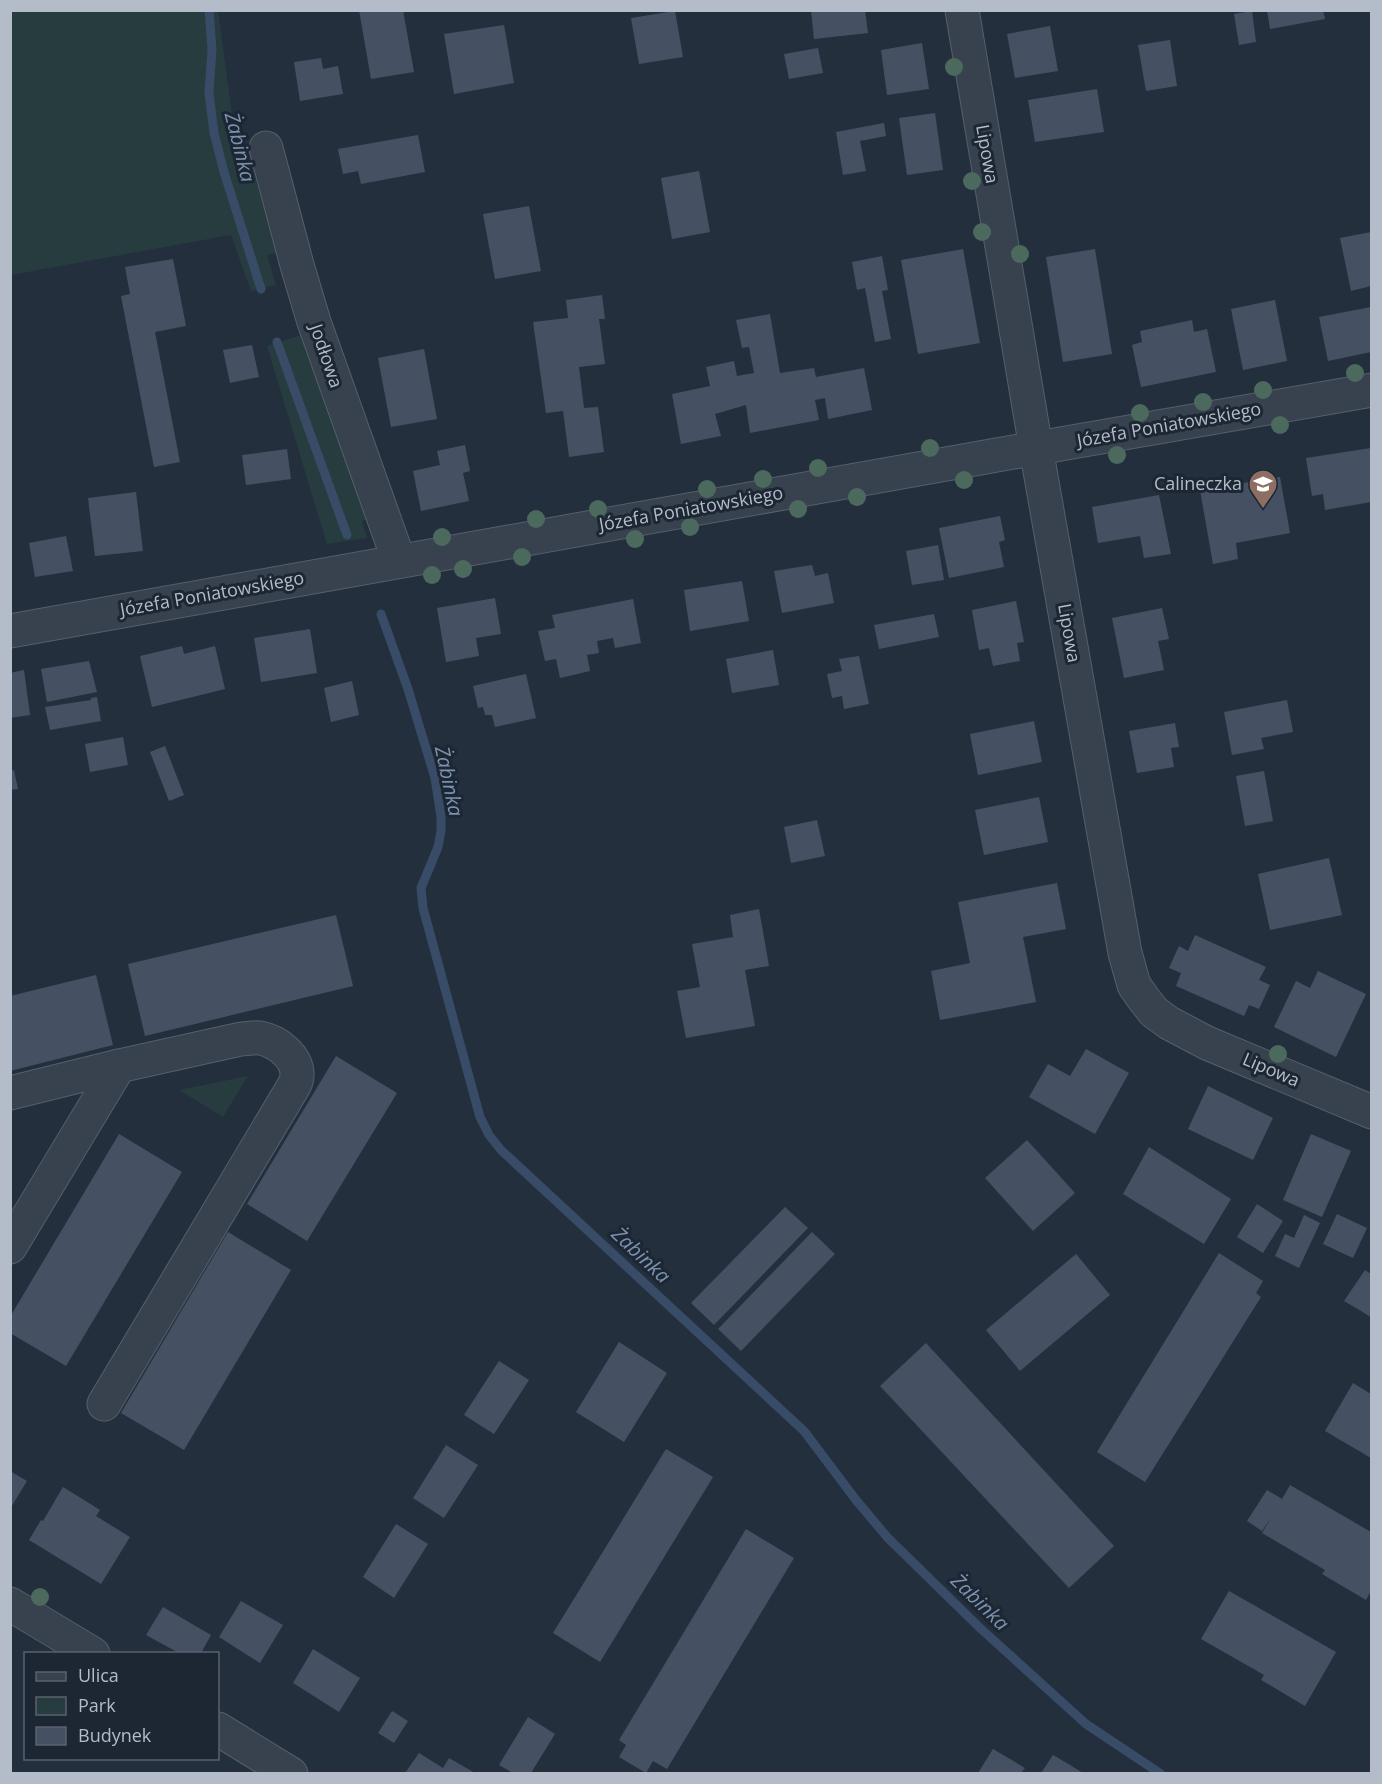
<svg xmlns="http://www.w3.org/2000/svg" width="1382" height="1784" font-family="'Open Sans',sans-serif">
<style>
.green{fill:#263c3f}
.lines{fill:none;stroke-linecap:round;stroke-linejoin:round}
.stream{stroke:#394c67;stroke-width:9}
.building{fill:#455162}
.minor-casing{stroke:#565f6c;stroke-width:35}
.minor{stroke:#38414e;stroke-width:33}
.tree{fill:#4b6a5d}
.labels{text-anchor:middle;stroke-width:6;stroke-linejoin:round;paint-order:stroke}
.street-label{font-size:18px;fill:#b4bcc9;stroke:#1d2633}
.poi-label{font-size:18px;fill:#b4bcc9;stroke:#1d2633;text-anchor:end}
.water-label{font-size:20px;font-style:italic;fill:#7c92b1;stroke:#1d2633}
</style>
<rect width="100%" height="100%" fill="#242f3e"/>
<g class="green">
<path d="M 11,11 L 218,11 L 237,151 L 259,146 L 279,252 L 267,255 L 276,285 L 251,291 L 231,235 L 11,275 Z"/>
<path d="M 301,335 L 369,519 L 362,521 L 367,538 L 327,544 L 267,346 Z"/>
<path d="M 248,1076 L 223,1117 L 179,1090 Z"/>
</g>
<g class="lines">
<g class="stream">
<path d="M 209,10 L 212,50 L 209,93 L 214,133 L 224,172 L 261,289"/>
<path d="M 277,342 L 347,535"/>
<path d="M 381,614 L 408,689 L 435,778 L 441,817 L 441,831 L 438,847 L 421,888 L 423,908 L 480,1117 L 489,1135 L 501,1150 L 804,1431 L 856,1500 L 888,1538 L 980,1628 L 1086,1724 L 1161,1774"/>
</g>
</g>
<g class="building">
<path d="M 359,10 L 403,10 L 414,72 L 371,79 Z"/>
<path d="M 811,10 L 865,10 L 868,33 L 814,39 Z"/>
<path d="M 1267,10 L 1323,10 L 1325,19 L 1270,29 Z"/>
<path d="M 675,11 L 683,57 L 639,64 L 631,18 Z"/>
<path d="M 1252,11 L 1256,42 L 1239,45 L 1234,14 Z"/>
<path d="M 504,25 L 514,83 L 454,94 L 444,34 Z"/>
<path d="M 1050,26 L 1058,71 L 1015,78 L 1007,34 Z"/>
<path d="M 1170,40 L 1177,86 L 1146,91 L 1138,45 Z"/>
<path d="M 922,43 L 929,89 L 887,95 L 881,50 Z"/>
<path d="M 818,48 L 823,73 L 789,79 L 784,54 Z"/>
<path d="M 321,58 L 323,69 L 338,66 L 343,94 L 300,101 L 294,62 Z"/>
<path d="M 1097,89 L 1104,132 L 1035,142 L 1028,100 Z"/>
<path d="M 935,113 L 943,170 L 907,175 L 899,118 Z"/>
<path d="M 884,123 L 886,136 L 860,141 L 866,171 L 843,175 L 836,132 Z"/>
<path d="M 418,135 L 425,172 L 361,184 L 358,171 L 343,174 L 338,149 Z"/>
<path d="M 699,171 L 710,232 L 672,239 L 661,178 Z"/>
<path d="M 529,206 L 541,271 L 495,279 L 483,214 Z"/>
<path d="M 1371,232 L 1371,286 L 1351,291 L 1340,238 Z"/>
<path d="M 963,249 L 980,343 L 918,354 L 901,260 Z"/>
<path d="M 1095,249 L 1112,354 L 1063,362 L 1046,257 Z"/>
<path d="M 882,256 L 888,290 L 882,291 L 891,339 L 875,342 L 865,288 L 857,290 L 852,262 Z"/>
<path d="M 173,259 L 186,326 L 155,332 L 180,462 L 154,467 L 121,296 L 130,294 L 125,267 Z"/>
<path d="M 602,295 L 605,319 L 599,319 L 605,364 L 579,367 L 584,408 L 598,407 L 604,452 L 569,457 L 563,411 L 546,413 L 533,322 L 568,318 L 566,300 Z"/>
<path d="M 1275,300 L 1287,361 L 1243,370 L 1231,309 Z"/>
<path d="M 1371,307 L 1371,352 L 1328,361 L 1319,317 Z"/>
<path d="M 770,314 L 780,373 L 814,368 L 816,377 L 864,368 L 872,410 L 828,419 L 825,398 L 815,400 L 819,420 L 750,433 L 746,405 L 715,414 L 721,436 L 681,444 L 672,394 L 710,386 L 706,367 L 734,361 L 737,376 L 754,373 L 749,347 L 742,348 L 736,320 Z"/>
<path d="M 1192,320 L 1194,332 L 1207,329 L 1216,372 L 1141,387 L 1132,345 L 1142,342 L 1140,331 Z"/>
<path d="M 252,345 L 259,377 L 230,383 L 223,350 Z"/>
<path d="M 424,349 L 437,419 L 391,427 L 378,358 Z"/>
<path d="M 465,445 L 470,471 L 463,473 L 469,501 L 421,511 L 413,471 L 440,465 L 437,451 Z"/>
<path d="M 1371,448 L 1371,502 L 1325,510 L 1323,494 L 1312,496 L 1306,458 Z"/>
<path d="M 287,449 L 291,479 L 246,485 L 242,455 Z"/>
<path d="M 1280,477 L 1290,533 L 1236,543 L 1238,559 L 1213,564 L 1200,490 Z"/>
<path d="M 136,492 L 143,551 L 95,556 L 88,498 Z"/>
<path d="M 1159,495 L 1171,554 L 1144,558 L 1140,536 L 1098,543 L 1092,507 Z"/>
<path d="M 1000,516 L 1005,540 L 999,542 L 1004,567 L 949,578 L 939,528 Z"/>
<path d="M 66,536 L 73,571 L 35,577 L 29,543 Z"/>
<path d="M 938,545 L 944,580 L 912,585 L 906,551 Z"/>
<path d="M 812,565 L 815,576 L 828,573 L 834,603 L 782,613 L 774,571 Z"/>
<path d="M 742,581 L 749,621 L 690,631 L 684,590 Z"/>
<path d="M 495,598 L 501,634 L 476,638 L 479,656 L 446,662 L 437,608 Z"/>
<path d="M 633,599 L 641,643 L 615,648 L 613,638 L 597,641 L 599,653 L 587,655 L 590,671 L 560,678 L 556,659 L 545,661 L 538,631 L 555,628 L 552,615 Z"/>
<path d="M 1016,601 L 1024,642 L 1017,643 L 1020,661 L 993,666 L 989,648 L 979,650 L 972,610 Z"/>
<path d="M 1162,608 L 1169,639 L 1158,641 L 1164,670 L 1124,678 L 1112,618 Z"/>
<path d="M 934,614 L 939,637 L 879,649 L 874,625 Z"/>
<path d="M 310,629 L 317,673 L 261,682 L 254,638 Z"/>
<path d="M 182,646 L 184,654 L 215,646 L 225,689 L 152,707 L 140,656 Z"/>
<path d="M 773,650 L 779,685 L 732,693 L 726,659 Z"/>
<path d="M 859,656 L 869,704 L 844,709 L 842,696 L 832,698 L 827,674 L 842,671 L 839,659 Z"/>
<path d="M 89,661 L 97,692 L 47,702 L 41,669 Z"/>
<path d="M 24,670 L 30,715 L 10,718 L 10,673 Z"/>
<path d="M 526,674 L 536,718 L 495,727 L 492,715 L 485,715 L 483,707 L 478,708 L 473,686 Z"/>
<path d="M 352,681 L 359,715 L 331,722 L 324,688 Z"/>
<path d="M 97,697 L 101,721 L 50,730 L 45,707 L 91,700 L 91,698 Z"/>
<path d="M 1287,700 L 1293,732 L 1261,738 L 1264,749 L 1232,755 L 1224,712 Z"/>
<path d="M 1034,721 L 1042,762 L 978,775 L 970,734 Z"/>
<path d="M 1175,723 L 1179,747 L 1171,748 L 1174,767 L 1137,773 L 1129,731 Z"/>
<path d="M 123,737 L 128,765 L 90,772 L 85,744 Z"/>
<path d="M 165,746 L 184,795 L 169,801 L 150,752 Z"/>
<path d="M 14,770 L 18,789 L 10,790 L 10,771 Z"/>
<path d="M 1264,771 L 1273,821 L 1245,826 L 1236,776 Z"/>
<path d="M 1039,797 L 1048,842 L 984,855 L 975,810 Z"/>
<path d="M 817,820 L 825,856 L 791,863 L 784,827 Z"/>
<path d="M 1329,858 L 1342,915 L 1270,930 L 1258,874 Z"/>
<path d="M 1057,883 L 1066,929 L 1023,937 L 1036,1002 L 940,1020 L 931,971 L 970,963 L 958,902 Z"/>
<path d="M 759,909 L 769,966 L 745,970 L 755,1026 L 686,1038 L 677,991 L 700,987 L 692,944 L 733,937 L 730,915 Z"/>
<path d="M 336,915 L 353,986 L 145,1036 L 128,964 Z"/>
<path d="M 1195,935 L 1266,967 L 1259,980 L 1270,985 L 1259,1009 L 1249,1005 L 1244,1016 L 1176,986 L 1181,973 L 1169,968 L 1179,946 L 1188,951 Z"/>
<path d="M 1318,971 L 1366,994 L 1336,1057 L 1274,1027 L 1296,981 L 1310,988 Z"/>
<path d="M 96,975 L 113,1045 L 10,1071 L 10,996 Z"/>
<path d="M 1086,1049 L 1129,1073 L 1095,1134 L 1029,1097 L 1048,1064 L 1070,1076 Z"/>
<path d="M 336,1056 L 397,1093 L 307,1241 L 247,1204 Z"/>
<path d="M 1208,1086 L 1273,1118 L 1253,1160 L 1188,1129 Z"/>
<path d="M 119,1134 L 182,1172 L 66,1366 L 10,1333 L 10,1317 Z"/>
<path d="M 1311,1134 L 1351,1151 L 1322,1217 L 1283,1200 Z"/>
<path d="M 1027,1140 L 1075,1193 L 1033,1231 L 985,1178 Z"/>
<path d="M 1149,1147 L 1231,1199 L 1204,1244 L 1123,1194 Z"/>
<path d="M 1257,1204 L 1283,1221 L 1263,1253 L 1237,1237 Z"/>
<path d="M 785,1207 L 808,1228 L 714,1325 L 691,1303 Z"/>
<path d="M 1337,1214 L 1367,1228 L 1353,1258 L 1323,1244 Z"/>
<path d="M 1304,1215 L 1320,1223 L 1299,1268 L 1275,1256 L 1285,1234 L 1294,1238 Z"/>
<path d="M 228,1232 L 291,1270 L 184,1450 L 121,1413 Z"/>
<path d="M 812,1232 L 835,1254 L 741,1351 L 718,1329 Z"/>
<path d="M 1219,1253 L 1263,1281 L 1256,1293 L 1261,1297 L 1145,1482 L 1097,1452 Z"/>
<path d="M 1076,1254 L 1110,1295 L 1020,1371 L 986,1330 Z"/>
<path d="M 1365,1270 L 1371,1274 L 1371,1317 L 1344,1301 Z"/>
<path d="M 619,1342 L 667,1373 L 624,1442 L 576,1412 Z"/>
<path d="M 926,1343 L 1114,1546 L 1069,1588 L 880,1386 Z"/>
<path d="M 499,1361 L 529,1380 L 494,1434 L 464,1415 Z"/>
<path d="M 1353,1383 L 1371,1394 L 1371,1458 L 1325,1431 Z"/>
<path d="M 446,1445 L 478,1465 L 444,1518 L 413,1498 Z"/>
<path d="M 666,1449 L 713,1477 L 600,1662 L 553,1633 Z"/>
<path d="M 10,1471 L 27,1481 L 10,1509 Z"/>
<path d="M 1290,1485 L 1371,1532 L 1371,1591 L 1366,1600 L 1322,1574 L 1325,1570 L 1262,1533 L 1271,1518 L 1262,1531 L 1247,1521 L 1267,1490 L 1282,1499 Z"/>
<path d="M 63,1487 L 100,1510 L 96,1516 L 130,1537 L 101,1584 L 29,1540 L 41,1520 L 43,1521 Z"/>
<path d="M 396,1524 L 428,1544 L 394,1598 L 363,1577 Z"/>
<path d="M 746,1529 L 794,1558 L 667,1769 L 653,1761 L 646,1773 L 619,1757 L 626,1745 L 619,1740 Z"/>
<path d="M 1229,1591 L 1336,1652 L 1305,1706 L 1261,1680 L 1264,1675 L 1201,1639 Z"/>
<path d="M 241,1601 L 283,1625 L 260,1663 L 219,1637 Z"/>
<path d="M 163,1607 L 211,1635 L 201,1653 L 179,1653 L 146,1635 Z"/>
<path d="M 313,1649 L 360,1678 L 339,1712 L 293,1683 Z"/>
<path d="M 392,1711 L 408,1721 L 394,1743 L 378,1733 Z"/>
<path d="M 528,1717 L 555,1734 L 531,1773 L 513,1773 L 499,1765 Z"/>
<path d="M 993,1749 L 1025,1768 L 1021,1773 L 978,1773 Z"/>
<path d="M 419,1753 L 443,1768 L 449,1758 L 475,1773 L 405,1773 Z"/>
<path d="M 1053,1755 L 1070,1765 L 1083,1773 L 1041,1773 Z"/>
</g>
<g class="lines">
<g class="minor-casing">
<g id="minor">
<path d="M 962,10 L 1036,448 L 1125,953 L 1134,985 L 1143,998 L 1154,1012 L 1169,1023 L 1207,1043 L 1372,1112"/>
<path d="M 266,148 L 297,265 L 314,322 L 399,561"/>
<path d="M 10,631 L 991,456 L 1372,390"/>
<path d="M 10,1093 L 119,1066"/>
<path d="M 10,1247 L 119,1066 L 241,1039 C 247,1039 254,1037 260,1038 C 277,1041 298,1057 297,1076 C 297,1080 294,1086 292,1089 L 104,1404"/>
<path d="M 10,1604 L 93,1654"/>
<path d="M 218,1729 L 291,1774"/>
</g>
</g>
<use href="#minor" class="minor"/>
</g>
<g class="tree">
<circle cx="954" cy="67" r="9"/>
<circle cx="972" cy="181" r="9"/>
<circle cx="982" cy="232" r="9"/>
<circle cx="1020" cy="254" r="9"/>
<circle cx="1355" cy="373" r="9"/>
<circle cx="1263" cy="390" r="9"/>
<circle cx="1203" cy="402" r="9"/>
<circle cx="1140" cy="413" r="9"/>
<circle cx="1280" cy="425" r="9"/>
<circle cx="930" cy="448" r="9"/>
<circle cx="1117" cy="455" r="9"/>
<circle cx="818" cy="468" r="9"/>
<circle cx="763" cy="479" r="9"/>
<circle cx="964" cy="480" r="9"/>
<circle cx="707" cy="489" r="9"/>
<circle cx="857" cy="497" r="9"/>
<circle cx="598" cy="509" r="9"/>
<circle cx="798" cy="509" r="9"/>
<circle cx="536" cy="519" r="9"/>
<circle cx="690" cy="527" r="9"/>
<circle cx="442" cy="537" r="9"/>
<circle cx="635" cy="539" r="9"/>
<circle cx="522" cy="557" r="9"/>
<circle cx="463" cy="569" r="9"/>
<circle cx="432" cy="575" r="9"/>
<circle cx="1278" cy="1054" r="9"/>
<circle cx="40" cy="1597" r="9"/>
</g>
<defs>
<g id="school-pin" transform="scale(1.5)"><path d="M0 17L-7.5 6A9.5 9.5 0 1 1 7.5 6Z" fill="#8d6e63" stroke="#1d2633"/><path d="M0-5L7-2L0 1L-7-2ZM-4 1L0 2.5L4 1V4Q0 6-4 4Z" fill="#fff"/></g>
</defs>
<g fill-rule="evenodd">
<use href="#school-pin" x="1263" y="484"/>
</g>
<g class="labels">
<g class="street-label">
<text transform="translate(987 154) rotate(80)" y="6">Lipowa</text>
<text transform="translate(326 356) rotate(71)" y="6">Jodłowa</text>
<text transform="translate(1169 425) rotate(-10)" y="6">Józefa Poniatowskiego</text>
<text transform="translate(691 509) rotate(-10)" y="6">Józefa Poniatowskiego</text>
<text transform="translate(212 594) rotate(-10)" y="6">Józefa Poniatowskiego</text>
<text transform="translate(1069 633) rotate(80)" y="6">Lipowa</text>
<text transform="translate(1271 1070) rotate(23)" y="6">Lipowa</text>
</g>
<g class="poi-label">
<text x="1242" y="490">Calineczka</text>
</g>
<g class="water-label">
<text transform="translate(240 147) rotate(76)" y="7">Żabinka</text>
<text transform="translate(449 781) rotate(78)" y="7">Żabinka</text>
<text transform="translate(641 1255) rotate(43)" y="7">Żabinka</text>
<text transform="translate(980 1602) rotate(44)" y="7">Żabinka</text>
</g>
</g>
<rect width="1382" height="1784" fill="none" stroke="#b4bcc9" stroke-width="24"/>
<rect x="24" y="1652" width="195" height="108" fill="#1d2633" stroke="#59626f" stroke-width="1.5"/>
<rect x="36" y="1672" width="30" height="9" fill="#38414e" stroke="#59626f" stroke-width="1.5"/>
<text x="78" y="1682" font-size="18" fill="#b4bcc9">Ulica</text>
<rect x="36" y="1697" width="30" height="18" fill="#263c3f" stroke="#59626f" stroke-width="1.5"/>
<text x="78" y="1712" font-size="18" fill="#b4bcc9">Park</text>
<rect x="36" y="1727" width="30" height="18" fill="#455162" stroke="#59626f" stroke-width="1.5"/>
<text x="78" y="1742" font-size="18" fill="#b4bcc9">Budynek</text>
</svg>
